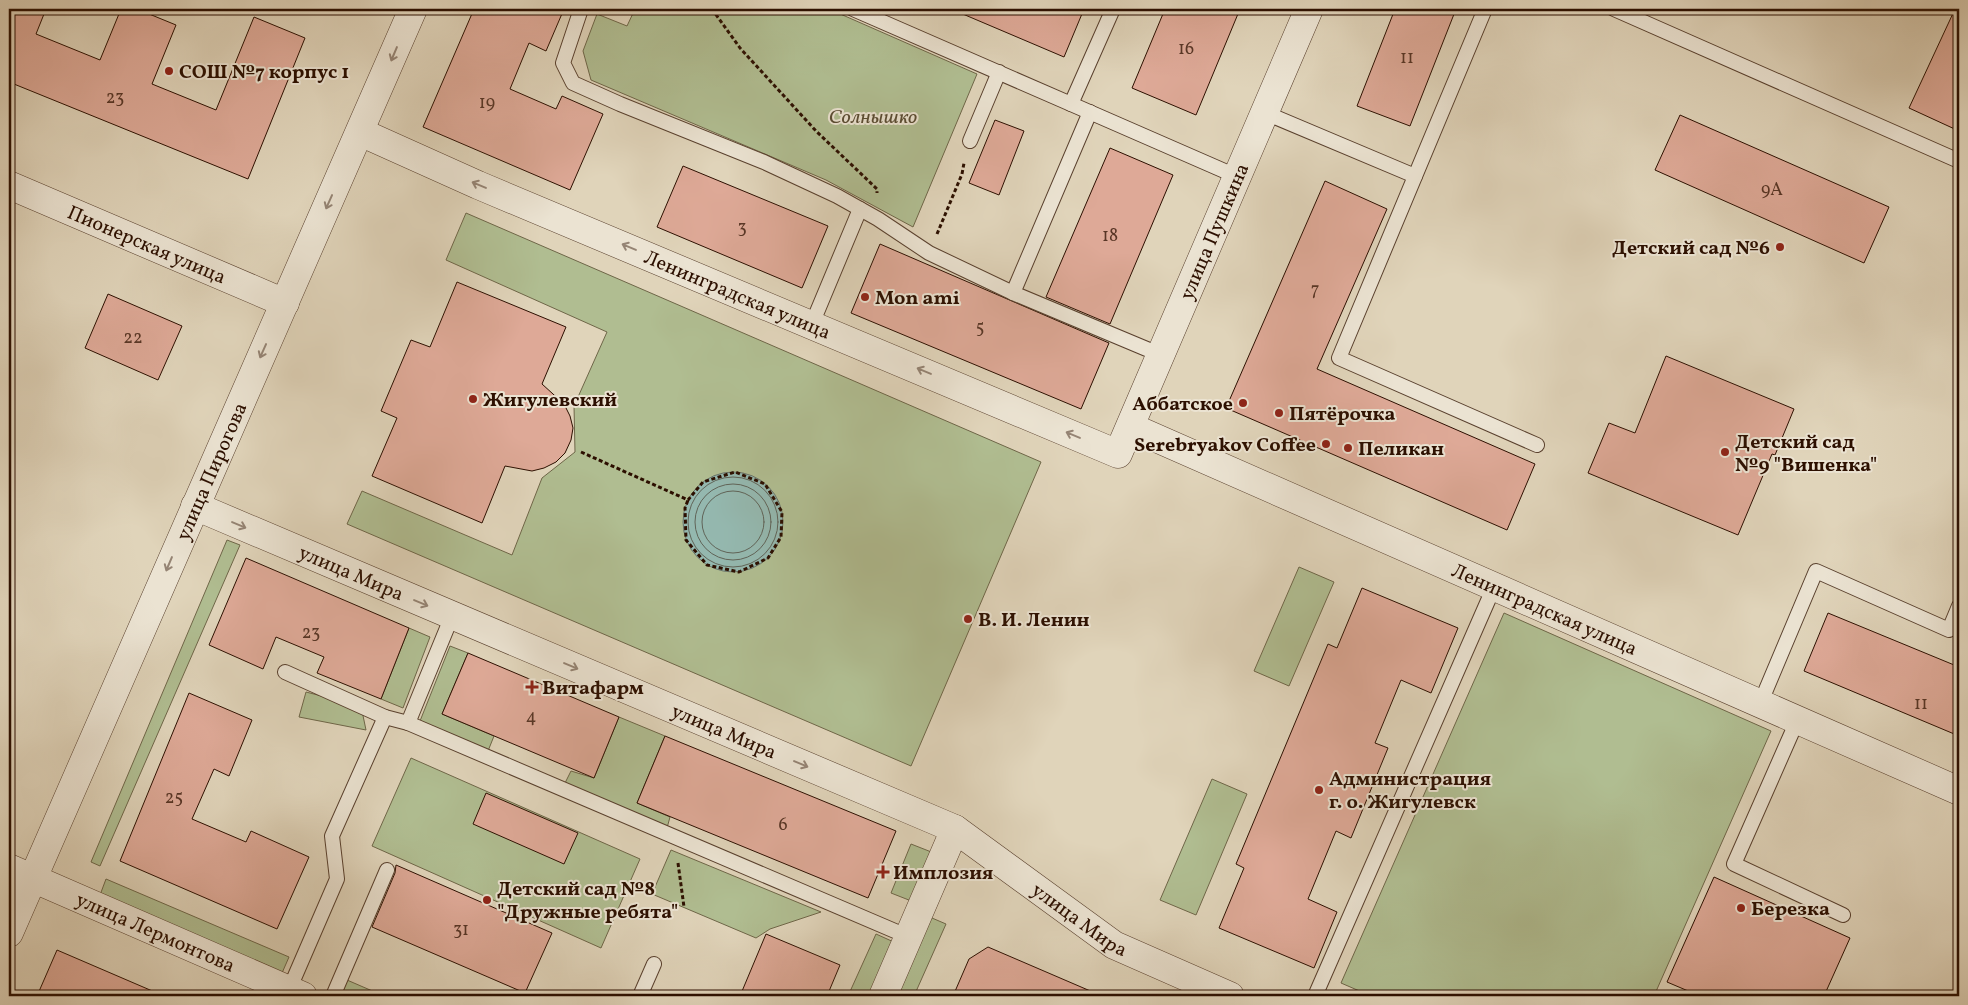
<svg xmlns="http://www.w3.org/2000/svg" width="1968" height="1005" font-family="Vollkorn,serif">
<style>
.green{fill:#b0bd91;stroke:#6e6648}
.water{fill:#94b8af;stroke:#6a7469}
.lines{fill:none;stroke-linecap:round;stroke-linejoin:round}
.shore{stroke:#606458;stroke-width:1}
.building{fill:#dea997;stroke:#2c0f00}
.service-casing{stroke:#59402e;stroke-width:16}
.minor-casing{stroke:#59402e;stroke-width:29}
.path{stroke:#2c0f00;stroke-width:3;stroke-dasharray:4 2.5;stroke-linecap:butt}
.service{stroke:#ebe3d2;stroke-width:14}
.minor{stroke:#ebe3d2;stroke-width:28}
.oneway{stroke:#958474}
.poi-dot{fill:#8f2418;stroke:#ebe3d2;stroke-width:2}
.labels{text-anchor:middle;stroke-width:4;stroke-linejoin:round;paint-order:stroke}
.number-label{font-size:18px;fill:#583626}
.poi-label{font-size:20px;font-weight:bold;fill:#2c0f00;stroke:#ebe3d2;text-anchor:start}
.park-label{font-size:20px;font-style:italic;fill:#5a4c33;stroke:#ebe3d2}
.street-label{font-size:20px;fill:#2c0f00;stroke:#ebe3d2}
</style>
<rect width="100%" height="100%" fill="#e0d4ba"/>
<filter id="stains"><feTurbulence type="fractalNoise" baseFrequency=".004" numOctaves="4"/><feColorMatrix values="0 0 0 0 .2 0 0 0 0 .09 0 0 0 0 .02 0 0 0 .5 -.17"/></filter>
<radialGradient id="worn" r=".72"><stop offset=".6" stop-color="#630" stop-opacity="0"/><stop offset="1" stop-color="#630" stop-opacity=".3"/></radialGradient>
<g class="green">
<path d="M 635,9 L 829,9 L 977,74 L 913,227 L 826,180 L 591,80 L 583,51 L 597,14 L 627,26 Z"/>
<path d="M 466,213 L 1041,462 L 911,766 L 347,524 L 362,491 L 512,555 L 542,478 L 575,452 L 574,406 L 607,332 L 446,260 Z"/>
<path d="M 227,540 L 240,545 L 100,866 L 91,862 Z"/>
<path d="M 1299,567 L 1334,582 L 1289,686 L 1254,671 Z"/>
<path d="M 1504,613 L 1771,731 L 1654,996 L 1371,996 L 1341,983 Z"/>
<path d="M 409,628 L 430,637 L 403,708 L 381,699 Z"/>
<path d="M 450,646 L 468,653 L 442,714 L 494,736 L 488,751 L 420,721 Z"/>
<path d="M 306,692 L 361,706 L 366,730 L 299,717 Z"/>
<path d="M 619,717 L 665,736 L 637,803 L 670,817 L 667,828 L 565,783 L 571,771 L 594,778 Z"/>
<path d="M 411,758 L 640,859 L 601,948 L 372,846 Z"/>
<path d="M 1212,779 L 1247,794 L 1196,915 L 1160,900 Z"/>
<path d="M 911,844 L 939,855 L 919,904 L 891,893 Z"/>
<path d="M 671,850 L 821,912 L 770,929 L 756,938 L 652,894 Z"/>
<path d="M 106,879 L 289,957 L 282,973 L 100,895 Z"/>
<path d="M 925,915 L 946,924 L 914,996 L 889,996 Z"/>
<path d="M 876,934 L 896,943 L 873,996 L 848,996 Z"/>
<path d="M 347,980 L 384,996 L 340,996 Z"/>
</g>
<circle class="water" cx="733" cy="522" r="50"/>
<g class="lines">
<g class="shore">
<circle cx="733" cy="522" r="45"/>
<circle cx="733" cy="522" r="38"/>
<circle cx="733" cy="522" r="31"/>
</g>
</g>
<g class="building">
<path d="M 9,9 L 46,9 L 36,34 L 100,60 L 121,9 L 137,9 L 176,25 L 152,84 L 216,110 L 254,17 L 305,38 L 248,179 L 9,82 Z"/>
<path d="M 474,9 L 564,9 L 546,51 L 529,43 L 510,89 L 556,109 L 562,96 L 603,114 L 570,190 L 423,127 Z"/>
<path d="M 951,9 L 1084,9 L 1064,57 Z"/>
<path d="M 1165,9 L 1240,9 L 1196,115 L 1132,88 Z"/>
<path d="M 1395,9 L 1456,9 L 1410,126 L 1357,106 Z"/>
<path d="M 1955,9 L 1959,9 L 1959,131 L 1909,108 Z"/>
<path d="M 1680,115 L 1889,207 L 1864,263 L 1655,170 Z"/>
<path d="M 995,120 L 1024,131 L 999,195 L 969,183 Z"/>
<path d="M 1110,148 L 1173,175 L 1110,324 L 1046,297 Z"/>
<path d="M 683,166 L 828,226 L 802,288 L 657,227 Z"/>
<path d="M 1325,181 L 1387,209 L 1317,369 L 1535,464 L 1507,530 L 1226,408 Z"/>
<path d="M 880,244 L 1109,343 L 1081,409 L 851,313 Z"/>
<path d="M 457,282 L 566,327 L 542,384 L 564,404 L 570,416 L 573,428 L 571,440 L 565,453 L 556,462 L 544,468 L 532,471 L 505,466 L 482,523 L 372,476 L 397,418 L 381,411 L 411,340 L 430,347 Z"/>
<path d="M 108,294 L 182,326 L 158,380 L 85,348 Z"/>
<path d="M 1666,356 L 1794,409 L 1775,455 L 1772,454 L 1738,535 L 1588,473 L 1609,423 L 1635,433 Z"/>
<path d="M 246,558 L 409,628 L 381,699 L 317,673 L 324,657 L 276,637 L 263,669 L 209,645 Z"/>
<path d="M 1362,588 L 1458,628 L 1431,693 L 1401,680 L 1375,743 L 1388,748 L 1351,838 L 1336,831 L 1308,899 L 1337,912 L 1314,968 L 1219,928 L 1244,868 L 1236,864 L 1328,644 L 1337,648 Z"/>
<path d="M 1828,613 L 1959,667 L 1959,736 L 1804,671 Z"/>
<path d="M 468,653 L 619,717 L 594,778 L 442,714 Z"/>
<path d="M 189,693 L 252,720 L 229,776 L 214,769 L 192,819 L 246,842 L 251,831 L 309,857 L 277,929 L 120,861 Z"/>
<path d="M 665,736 L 896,831 L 868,898 L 637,803 Z"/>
<path d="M 486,793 L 578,833 L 564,864 L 473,824 Z"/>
<path d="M 396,865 L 552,933 L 525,993 L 372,927 L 395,873 Z"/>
<path d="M 1714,877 L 1850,938 L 1824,996 L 1700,996 L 1667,982 Z"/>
<path d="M 766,934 L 840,965 L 827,996 L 740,996 Z"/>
<path d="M 988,947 L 1102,996 L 953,996 L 969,959 Z"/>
<path d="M 57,950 L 164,996 L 37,996 Z"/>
</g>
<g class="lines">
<g class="service-casing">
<g id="service">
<path d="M 581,9 L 563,63 L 573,83 L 620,104 L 764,162 L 837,196 L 878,219 L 929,253 L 1013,293 L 1161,355"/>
<path d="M 853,9 L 1071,104"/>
<path d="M 1113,9 L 1071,104 L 1236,176"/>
<path d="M 1485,9 L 1339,358 L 1537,445"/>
<path d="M 1614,9 L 1959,161"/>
<path d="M 1263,112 L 1415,176"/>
<path d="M 970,141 L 999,72"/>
<path d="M 1013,293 L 1090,112"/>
<path d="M 812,324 L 860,209"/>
<path d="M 285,672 L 385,717 L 408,723 L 452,616"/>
<path d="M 1760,704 L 1816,571 L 1949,630 L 1959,606"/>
<path d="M 1797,721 L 1734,864 L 1843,915"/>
<path d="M 408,723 L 909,937"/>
<path d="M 289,990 L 337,879 L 332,836 L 385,717"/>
<path d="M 333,996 L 387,870"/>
<path d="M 640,996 L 654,964"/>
<path d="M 1315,996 L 1494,587"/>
</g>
</g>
<g class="minor-casing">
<g id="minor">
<path id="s1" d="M 360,132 L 478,185 L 1118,454 L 1309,9"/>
<path id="s2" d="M 9,185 L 285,303"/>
<path id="s3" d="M 1131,427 L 1959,791"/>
<path id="s4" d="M 195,506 L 955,829 L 1114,945 L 1230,996"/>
<path id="s5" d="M 9,868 L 303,996"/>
<path id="s6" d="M 9,933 L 413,9"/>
<path d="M 883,996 L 955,829"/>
</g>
</g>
<g class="path">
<path d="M 712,9 L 740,48 L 816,131 L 877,189 L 877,193"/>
<path d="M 937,234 L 962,174 L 964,163"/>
<path d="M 581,452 L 688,500 L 703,482 L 735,472 L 765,484 L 782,512 L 781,537 L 768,558 L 739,572 L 707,565 L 686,540 L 685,508 L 688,500"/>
<path d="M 678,863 L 684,907"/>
</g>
<use href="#service" class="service"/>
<use href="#minor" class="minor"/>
</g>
<defs><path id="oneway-shaft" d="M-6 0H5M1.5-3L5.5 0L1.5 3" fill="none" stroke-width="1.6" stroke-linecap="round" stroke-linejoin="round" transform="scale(1.25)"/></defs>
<g class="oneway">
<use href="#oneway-shaft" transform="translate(394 54) rotate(113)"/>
<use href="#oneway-shaft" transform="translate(479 185) rotate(-157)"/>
<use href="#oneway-shaft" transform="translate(329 202) rotate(114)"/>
<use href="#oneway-shaft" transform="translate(629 247) rotate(-157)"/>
<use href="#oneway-shaft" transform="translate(263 351) rotate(114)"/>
<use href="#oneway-shaft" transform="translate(924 371) rotate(-157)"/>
<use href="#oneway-shaft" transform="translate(1073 435) rotate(-157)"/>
<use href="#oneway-shaft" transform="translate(239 525) rotate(23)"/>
<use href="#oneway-shaft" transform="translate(169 564) rotate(113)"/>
<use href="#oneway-shaft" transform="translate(421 603) rotate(23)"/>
<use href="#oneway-shaft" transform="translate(571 666) rotate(23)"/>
<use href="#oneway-shaft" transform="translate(801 764) rotate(23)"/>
</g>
<g class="poi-dot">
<circle cx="169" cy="71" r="5"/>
<circle cx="1780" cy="247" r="5"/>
<circle cx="865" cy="297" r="5"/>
<circle cx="473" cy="399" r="5"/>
<circle cx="1243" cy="403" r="5"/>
<circle cx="1279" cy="413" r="5"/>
<circle cx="1326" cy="444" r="5"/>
<circle cx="1348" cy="448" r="5"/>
<circle cx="1725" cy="452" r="5"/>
<circle cx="968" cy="619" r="5"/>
<path d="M529.5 679.5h5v5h5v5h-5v5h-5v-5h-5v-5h5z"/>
<circle cx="1319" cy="790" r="5"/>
<path d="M880.5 864.5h5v5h5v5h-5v5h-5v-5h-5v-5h5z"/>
<circle cx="487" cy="900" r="5"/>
<circle cx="1741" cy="908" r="5"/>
</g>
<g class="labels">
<g class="number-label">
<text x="1186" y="54">16</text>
<text x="1407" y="63">11</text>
<text x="115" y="103">23</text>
<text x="487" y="108">19</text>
<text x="1772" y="195">9А</text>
<text x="742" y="233">3</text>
<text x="1110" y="241">18</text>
<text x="1315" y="295">7</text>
<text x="980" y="333">5</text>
<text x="133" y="343">22</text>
<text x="311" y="638">23</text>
<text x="1921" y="709">11</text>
<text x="531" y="722">4</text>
<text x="174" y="803">25</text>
<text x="783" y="830">6</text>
<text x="461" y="935">31</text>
</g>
<g class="poi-label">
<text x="179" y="78">СОШ №7 корпус 1</text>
<text x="1770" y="254" text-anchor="end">Детский сад №6</text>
<text x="875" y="304">Mon ami</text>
<text x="483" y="406">Жигулевский</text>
<text x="1233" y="410" text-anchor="end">Аббатское</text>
<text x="1289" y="420">Пятёрочка</text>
<text x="1735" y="448">Детский сад<tspan x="1735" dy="23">№9 "Вишенка"</tspan></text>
<text x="1316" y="451" text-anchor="end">Serebryakov Coffee</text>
<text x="1358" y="455">Пеликан</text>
<text x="978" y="626">В. И. Ленин</text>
<text x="542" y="694">Витафарм</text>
<text x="1329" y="785">Администрация<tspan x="1329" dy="23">г. о. Жигулевск</tspan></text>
<text x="893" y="879">Имплозия</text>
<text x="497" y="895">Детский сад №8<tspan x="497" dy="23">"Дружные ребята"</tspan></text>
<text x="1751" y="915">Березка</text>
</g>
<g class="park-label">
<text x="873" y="123">Солнышко</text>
</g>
<g class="street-label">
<text dy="7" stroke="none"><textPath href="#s1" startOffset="1066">улица Пушкина</textPath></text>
<text dy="7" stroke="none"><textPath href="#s2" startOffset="150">Пионерская улица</textPath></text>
<text dy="7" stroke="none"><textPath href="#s1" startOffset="411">Ленинградская улица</textPath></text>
<text dy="7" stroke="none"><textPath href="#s6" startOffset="504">улица Пирогова</textPath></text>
<text dy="7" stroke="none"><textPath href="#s4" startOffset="170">улица Мира</textPath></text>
<text dy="7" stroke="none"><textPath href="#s3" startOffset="452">Ленинградская улица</textPath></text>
<text dy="7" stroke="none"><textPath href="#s4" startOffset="575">улица Мира</textPath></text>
<text dy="7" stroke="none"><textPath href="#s4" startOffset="980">улица Мира</textPath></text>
<text dy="7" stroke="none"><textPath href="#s5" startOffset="160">улица Лермонтова</textPath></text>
</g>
</g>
<rect width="1968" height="1005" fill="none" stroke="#e0d4ba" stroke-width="30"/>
<rect x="10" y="10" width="1948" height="985" fill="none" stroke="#2c0f00" stroke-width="2.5"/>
<rect x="15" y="15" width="1938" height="975" fill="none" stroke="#2c0f00"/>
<rect width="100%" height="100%" filter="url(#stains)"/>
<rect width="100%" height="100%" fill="url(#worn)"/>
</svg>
